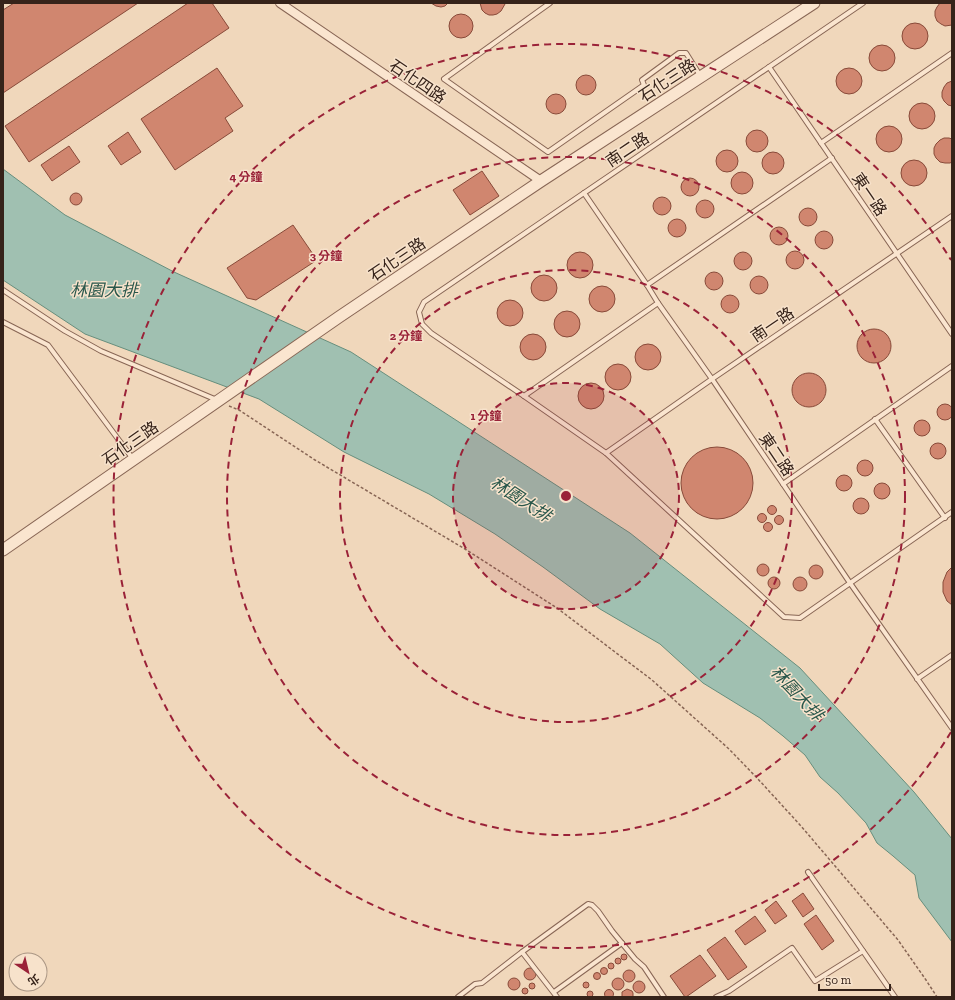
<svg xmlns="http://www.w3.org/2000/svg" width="955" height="1000" font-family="'Zilla Slab','Noto Sans TC',serif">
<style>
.water{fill:#a0c0b1;stroke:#678e7d}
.building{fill:#d0866f;stroke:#884a39}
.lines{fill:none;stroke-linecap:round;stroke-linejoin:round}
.service-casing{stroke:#865;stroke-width:6}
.minor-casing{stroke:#865;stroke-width:10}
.tertiary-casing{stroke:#865;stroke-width:13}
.path{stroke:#865;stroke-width:1.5;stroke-dasharray:3 2;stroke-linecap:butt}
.service{stroke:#fae5cf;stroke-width:4}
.minor{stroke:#fae5cf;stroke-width:8}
.tertiary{stroke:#fae5cf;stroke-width:11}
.ring{fill:none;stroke:#9a2238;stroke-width:2;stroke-dasharray:7 5}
.labels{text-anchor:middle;stroke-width:3;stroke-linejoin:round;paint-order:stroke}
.street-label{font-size:16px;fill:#36231a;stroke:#f7e2cb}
.water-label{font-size:17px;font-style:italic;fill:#29574b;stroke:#f7e2cb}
.centre{fill:#9a2238;stroke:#f7e2cb;stroke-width:2}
.ring-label{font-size:12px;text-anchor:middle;font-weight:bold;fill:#9a2238;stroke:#f7e2cb;stroke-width:3;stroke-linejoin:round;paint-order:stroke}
</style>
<rect width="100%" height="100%" fill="#f0d7bb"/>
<path class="water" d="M 3,169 L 65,215 L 174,272 L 351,352 L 630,533 L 800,668 L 914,792 L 952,839 L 952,942 L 919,898 L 915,875 L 893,856 L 877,843 L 866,823 L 838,793 L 820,777 L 805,755 L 783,736 L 760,718 L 703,683 L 660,644 L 600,609 L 543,567 L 495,534 L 429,494 L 344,452 L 259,399 L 85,334 L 3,280 Z"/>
<g class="building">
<path d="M 14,3 L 138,3 L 3,93 L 3,10 Z"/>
<path d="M 188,3 L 212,3 L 229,28 L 29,162 L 5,126 Z"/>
<path d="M 431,3 L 448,3 L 445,6 L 441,7 L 436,6 Z"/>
<path d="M 480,3 L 505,3 L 505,4 L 501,11 L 497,14 L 493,15 L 489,15 L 485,13 L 482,10 Z"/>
<path d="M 940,3 L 952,3 L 952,25 L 945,26 L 941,24 L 937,21 L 935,16 L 935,11 L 937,7 Z"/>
<circle cx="461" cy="26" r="12"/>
<circle cx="915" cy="36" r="13"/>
<circle cx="882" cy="58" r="13"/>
<path d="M 217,68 L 243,106 L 225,118 L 233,131 L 175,170 L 141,119 Z"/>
<circle cx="849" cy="81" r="13"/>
<circle cx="586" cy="85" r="10"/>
<path d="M 952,81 L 952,106 L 948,105 L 944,101 L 942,97 L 942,92 L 944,87 L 947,83 Z"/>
<circle cx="556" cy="104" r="10"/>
<circle cx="922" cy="116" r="13"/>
<circle cx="889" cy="139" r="13"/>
<circle cx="757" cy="141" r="11"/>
<path d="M 128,132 L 141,152 L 121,165 L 108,146 Z"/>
<path d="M 944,138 L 949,138 L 952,139 L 952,162 L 950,163 L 945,163 L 940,162 L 936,158 L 934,154 L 934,148 L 936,144 L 940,140 Z"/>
<path d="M 69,146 L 80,162 L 52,181 L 41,165 Z"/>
<circle cx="727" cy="161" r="11"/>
<circle cx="773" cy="163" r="11"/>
<circle cx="914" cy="173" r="13"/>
<path d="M 482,171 L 499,196 L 470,215 L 453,190 Z"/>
<circle cx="742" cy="183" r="11"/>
<circle cx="690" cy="187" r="9"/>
<circle cx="76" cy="199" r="6"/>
<circle cx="662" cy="206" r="9"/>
<circle cx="705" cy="209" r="9"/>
<circle cx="808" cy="217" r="9"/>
<circle cx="677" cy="228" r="9"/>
<path d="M 293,225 L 317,260 L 256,300 L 247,298 L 227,268 Z"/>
<circle cx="779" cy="236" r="9"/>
<circle cx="824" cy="240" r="9"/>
<circle cx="795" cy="260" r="9"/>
<circle cx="743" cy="261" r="9"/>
<circle cx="580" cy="265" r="13"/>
<circle cx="714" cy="281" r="9"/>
<circle cx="544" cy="288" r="13"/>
<circle cx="759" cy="285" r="9"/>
<circle cx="602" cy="299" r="13"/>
<circle cx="730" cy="304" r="9"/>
<circle cx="510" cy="313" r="13"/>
<circle cx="567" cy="324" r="13"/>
<circle cx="874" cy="346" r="17"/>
<circle cx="533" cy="347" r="13"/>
<circle cx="648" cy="357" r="13"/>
<circle cx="618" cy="377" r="13"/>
<circle cx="809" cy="390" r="17"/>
<circle cx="591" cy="396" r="13"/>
<circle cx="945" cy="412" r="8"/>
<circle cx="922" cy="428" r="8"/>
<circle cx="938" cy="451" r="8"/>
<circle cx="717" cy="483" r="36"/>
<circle cx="865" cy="468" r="8"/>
<circle cx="844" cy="483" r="8"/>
<circle cx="882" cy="491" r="8"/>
<circle cx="861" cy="506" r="8"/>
<circle cx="772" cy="510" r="4.5"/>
<circle cx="762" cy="518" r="4.5"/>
<circle cx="779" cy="520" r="4.5"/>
<circle cx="768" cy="527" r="4.5"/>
<circle cx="763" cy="570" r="6"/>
<circle cx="816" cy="572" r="7"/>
<path d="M 952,567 L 952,605 L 947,601 L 943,592 L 943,582 L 947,572 Z"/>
<circle cx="800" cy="584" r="7"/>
<circle cx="774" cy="583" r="6"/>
<path d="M 803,893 L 814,909 L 803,917 L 792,901 Z"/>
<path d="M 776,901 L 787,916 L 775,924 L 765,910 Z"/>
<path d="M 816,915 L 834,941 L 822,950 L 804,924 Z"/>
<path d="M 755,916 L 766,931 L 745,945 L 735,931 Z"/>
<path d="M 725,937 L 747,967 L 728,980 L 707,950 Z"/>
<circle cx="624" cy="957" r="3"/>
<path d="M 700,955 L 716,976 L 686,997 L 685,997 L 670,976 Z"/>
<circle cx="618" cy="961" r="3"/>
<circle cx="611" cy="966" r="3"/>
<circle cx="604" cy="971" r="3.5"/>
<circle cx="530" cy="974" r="6"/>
<circle cx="629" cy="976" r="6"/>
<circle cx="597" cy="976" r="3.5"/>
<circle cx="618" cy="984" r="6"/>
<circle cx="514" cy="984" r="6"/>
<circle cx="639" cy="987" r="6"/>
<circle cx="586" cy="985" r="3"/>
<circle cx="532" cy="986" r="3"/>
<circle cx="525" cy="991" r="3"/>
<path d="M 627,989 L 632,991 L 633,993 L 633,997 L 622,997 L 622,992 Z"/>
<circle cx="609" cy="994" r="4.5"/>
<circle cx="590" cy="994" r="3"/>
</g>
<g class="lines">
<g class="service-casing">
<g id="service">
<path d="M 550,3 L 444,79 L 548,152 L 644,85 L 642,80 L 679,53 L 686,53 L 701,77"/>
<path d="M 863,3 L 424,302 L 419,312 L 422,324 L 431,333 L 524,396 L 606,453 L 784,617 L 800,618 L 952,512"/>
<path d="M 769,67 L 952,334"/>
<path d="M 821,143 L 952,53"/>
<path d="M 584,193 L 647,285 L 658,303 L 712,379 L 850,583 L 952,728"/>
<path d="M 647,285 L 832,158"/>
<path d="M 3,290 L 65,331 L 101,351 L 217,400"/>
<path d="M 3,322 L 48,345 L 133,459"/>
<path d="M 524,396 L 658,303"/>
<path d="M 875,419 L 945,518"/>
<path d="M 606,453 L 712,379 L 952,216"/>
<path d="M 783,484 L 952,366"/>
<path d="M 917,679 L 952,655"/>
<path d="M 808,872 L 895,997"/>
<path d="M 522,952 L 557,997"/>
<path d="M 554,992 L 622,943"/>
<path d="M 458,997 L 475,984 L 482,983 L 522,952 L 588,904 L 592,905 L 598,911 L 612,931 L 635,959 L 644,967 L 664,997"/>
<path d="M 716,997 L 729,991 L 792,948 L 815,981 L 863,951"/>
</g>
</g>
<g class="minor-casing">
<path id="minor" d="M 280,3 L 541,181"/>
</g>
<g class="tertiary-casing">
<path id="tertiary" d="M 3,550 L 339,317 L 541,181 L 814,3"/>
</g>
<path class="path" d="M 229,406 L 239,410 L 315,460 L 465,549 L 557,608 L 652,680 L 729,749 L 758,779 L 801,826 L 898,940 L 926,980 L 937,997"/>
<use href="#service" class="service"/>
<use href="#minor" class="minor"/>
<use href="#tertiary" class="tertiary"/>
</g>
<circle cx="566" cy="496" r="113" fill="#9a2238" fill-opacity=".12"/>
<g class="ring">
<circle cx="566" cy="496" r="113"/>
<circle cx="566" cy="496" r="226"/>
<circle cx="566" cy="496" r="339"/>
<path d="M951 732A452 452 0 1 1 951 260"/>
</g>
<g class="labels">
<g class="street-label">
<text transform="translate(667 80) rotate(-33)" y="6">石化三路</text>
<text transform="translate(418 81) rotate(34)" y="6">石化四路</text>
<text transform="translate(627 149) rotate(-34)" y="6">南二路</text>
<text transform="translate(870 194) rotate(56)" y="6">東一路</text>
<text transform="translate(397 259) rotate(-34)" y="6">石化三路</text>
<text transform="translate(772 324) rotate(-34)" y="6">南一路</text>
<text transform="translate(130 443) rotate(-35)" y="6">石化三路</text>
<text transform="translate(777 454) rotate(56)" y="6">東二路</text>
</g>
<g class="water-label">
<text x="104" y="296">林園大排</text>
<text transform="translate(521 499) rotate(33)" y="6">林園大排</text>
<text transform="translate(797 693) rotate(47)" y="6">林園大排</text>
</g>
</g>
<circle cx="566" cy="496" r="6" class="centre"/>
<g class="ring-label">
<text x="246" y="181">4 分鐘</text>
<text x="326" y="260">3 分鐘</text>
<text x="406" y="340">2 分鐘</text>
<text x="486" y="420">1 分鐘</text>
</g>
<rect width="955" height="1000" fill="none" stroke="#36231a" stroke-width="8"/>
<g transform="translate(28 972) rotate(145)"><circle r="19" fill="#f7e2cb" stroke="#aa9684"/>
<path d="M0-3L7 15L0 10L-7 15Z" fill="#9a2238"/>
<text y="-6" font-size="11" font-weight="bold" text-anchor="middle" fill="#36231a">北</text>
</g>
<path d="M819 984v6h71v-6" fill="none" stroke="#36231a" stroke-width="2"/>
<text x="825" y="984" font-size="12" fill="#36231a" stroke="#f7e2cb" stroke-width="3" paint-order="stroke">50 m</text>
</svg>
